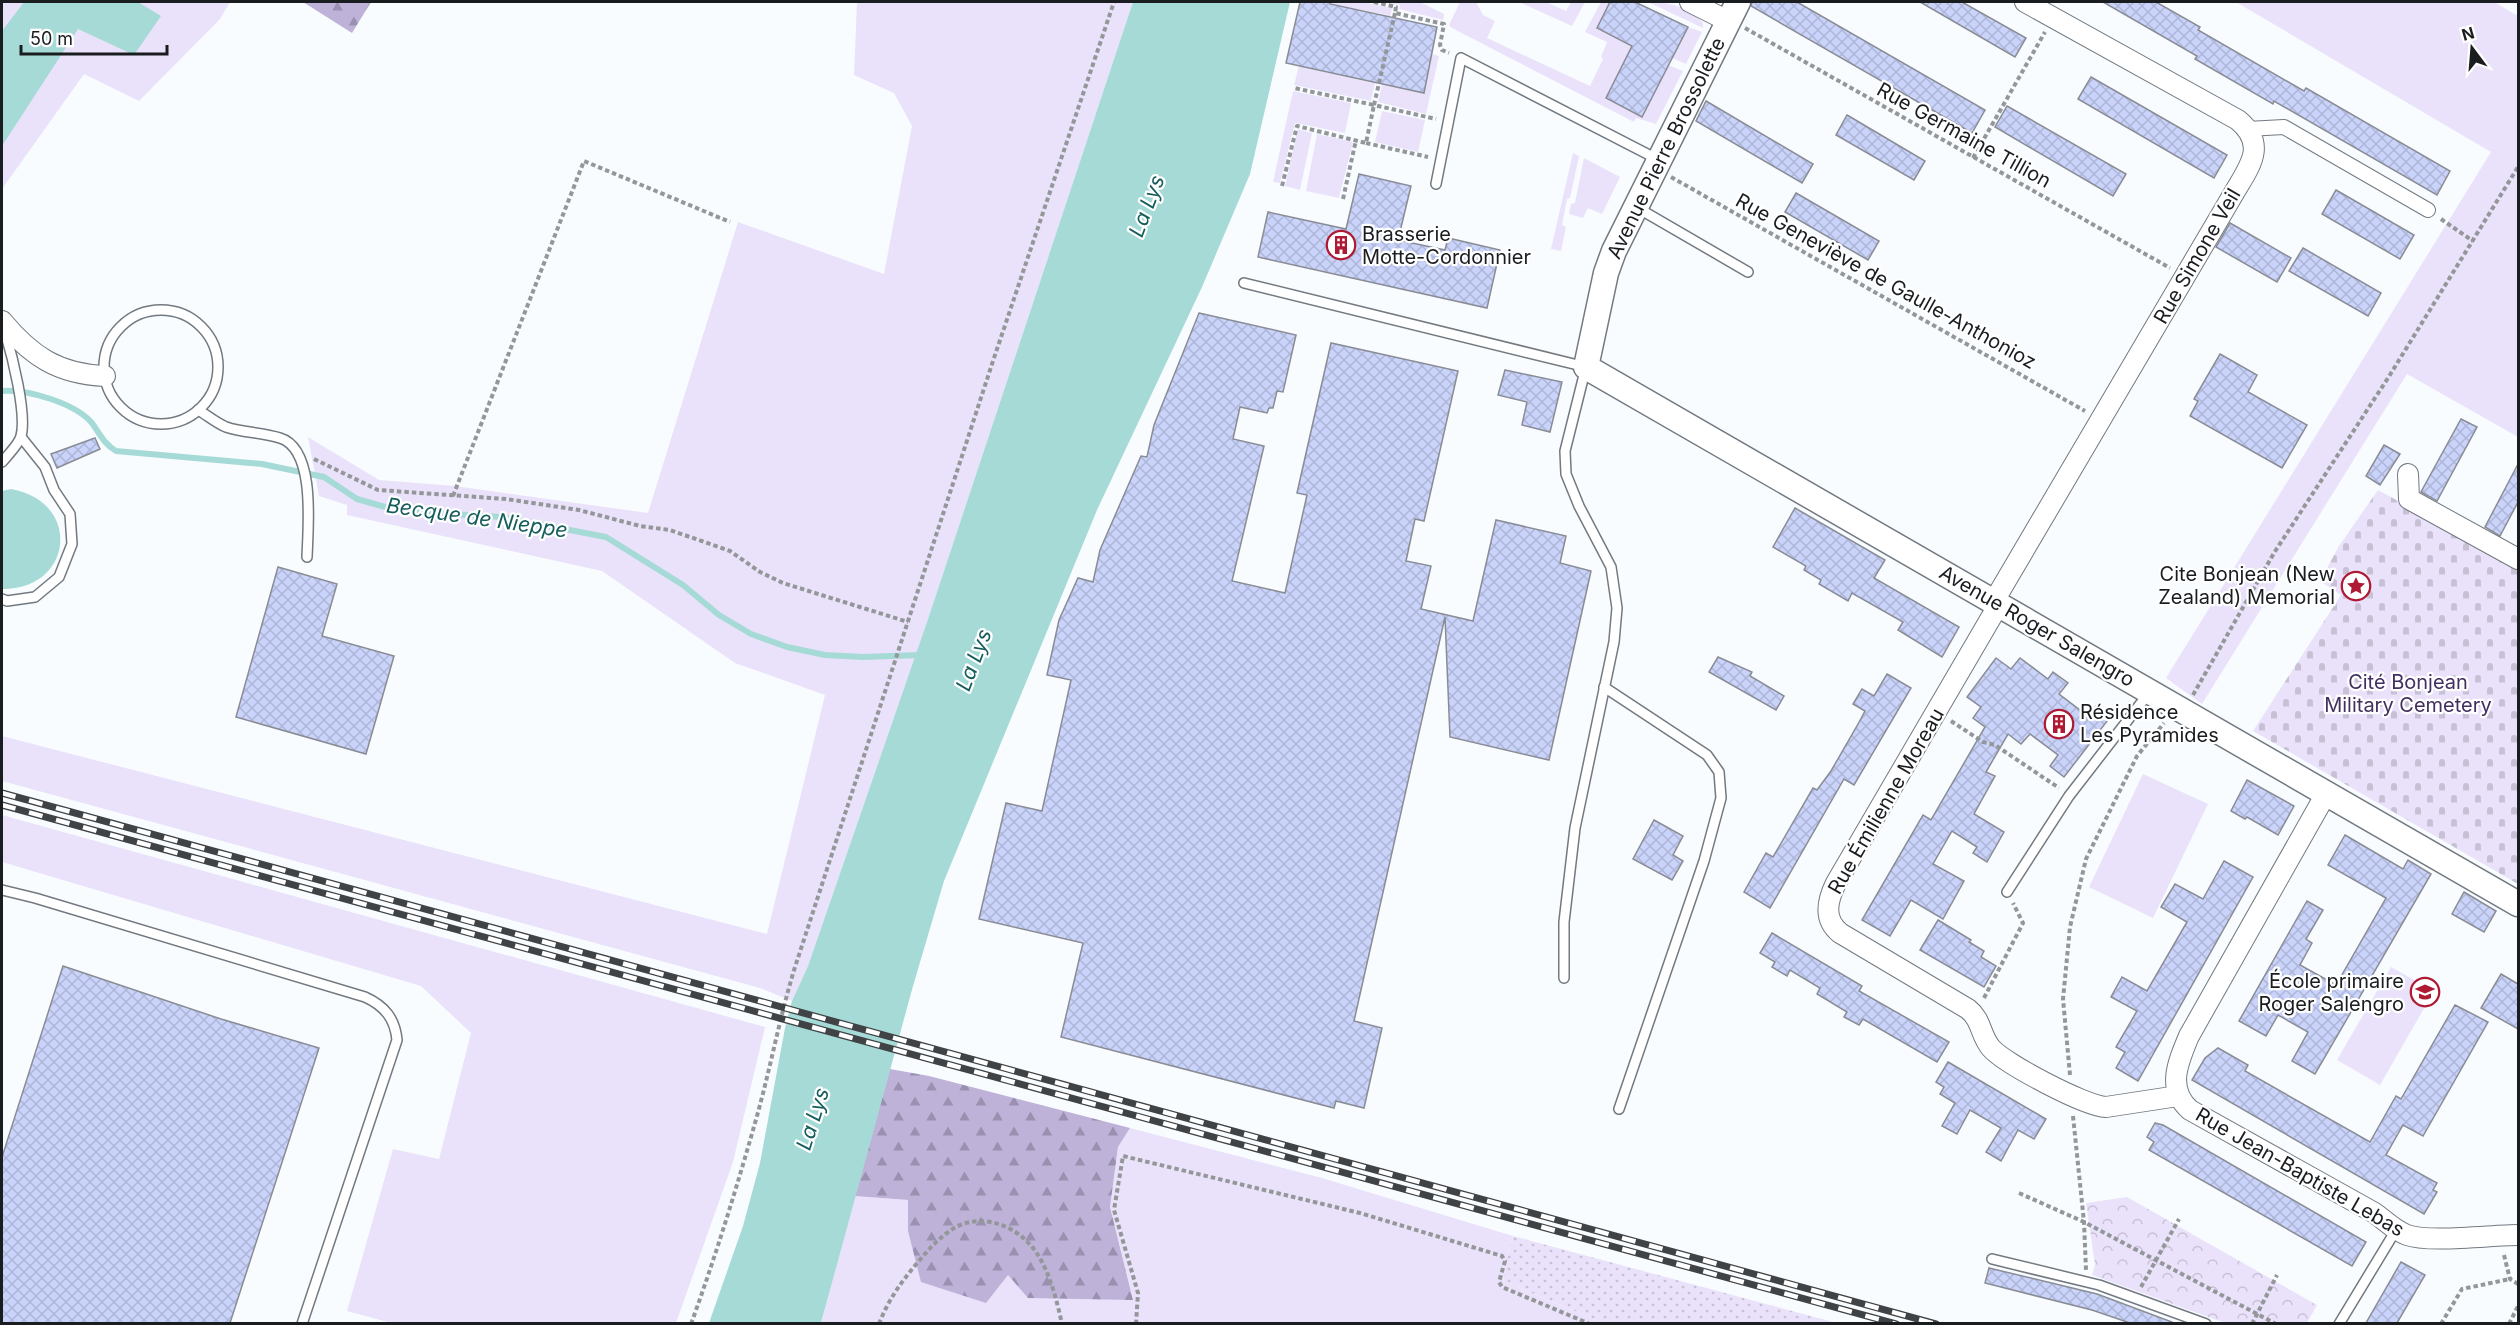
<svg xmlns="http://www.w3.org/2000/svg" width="2520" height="1325" font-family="Inter,sans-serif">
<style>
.grass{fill:#eae2fa}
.forest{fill:url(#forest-firs)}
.cemetery{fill:url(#cemetery-stones)}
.park{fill:url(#park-crowns)}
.garden{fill:url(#garden-dots)}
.water{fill:#a5dad7}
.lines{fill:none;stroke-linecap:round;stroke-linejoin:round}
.stream{stroke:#a5dad7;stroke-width:6}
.building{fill:url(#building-cross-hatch);stroke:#898c95;stroke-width:1.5}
.service-casing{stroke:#727980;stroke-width:12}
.pedestrian-casing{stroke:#727980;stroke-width:16}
.minor-casing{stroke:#727980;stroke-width:22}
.tertiary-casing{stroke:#727980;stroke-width:27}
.path{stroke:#94979a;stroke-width:4;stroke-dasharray:4.5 3;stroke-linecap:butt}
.service{stroke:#fff;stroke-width:9}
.pedestrian{stroke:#fff;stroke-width:14}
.minor{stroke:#fff;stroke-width:20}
.tertiary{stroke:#fff;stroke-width:24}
.rail-casing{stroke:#404346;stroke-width:7}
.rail{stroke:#fff;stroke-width:4.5;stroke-dasharray:14;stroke-linecap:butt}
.labels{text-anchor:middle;stroke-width:4.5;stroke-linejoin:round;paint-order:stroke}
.street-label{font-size:20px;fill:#1a1d20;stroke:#fff}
.poi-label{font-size:20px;fill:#1a1d20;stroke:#fff;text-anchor:start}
.park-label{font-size:20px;fill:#422f60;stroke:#fff}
.water-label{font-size:21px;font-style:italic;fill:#155d5c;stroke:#fff}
</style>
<defs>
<pattern id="forest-firs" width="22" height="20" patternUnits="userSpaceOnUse" patternTransform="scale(1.5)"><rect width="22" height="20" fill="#beb2d8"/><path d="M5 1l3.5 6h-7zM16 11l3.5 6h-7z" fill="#9a90af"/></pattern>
<pattern id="cemetery-stones" width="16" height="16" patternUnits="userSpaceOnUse" patternTransform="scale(1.5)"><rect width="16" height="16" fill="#eae2fa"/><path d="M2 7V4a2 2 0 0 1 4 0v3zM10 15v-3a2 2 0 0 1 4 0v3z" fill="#c8c1d6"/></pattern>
<pattern id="park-crowns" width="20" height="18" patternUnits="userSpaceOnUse" patternTransform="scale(1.5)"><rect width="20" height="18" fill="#eae2fa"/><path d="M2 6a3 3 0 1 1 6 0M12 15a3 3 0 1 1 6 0" fill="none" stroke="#c8c1d6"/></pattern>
<pattern id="garden-dots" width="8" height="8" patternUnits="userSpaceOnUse" patternTransform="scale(1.5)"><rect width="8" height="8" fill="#eae2fa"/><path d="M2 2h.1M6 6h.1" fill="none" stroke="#c8c1d6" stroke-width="1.8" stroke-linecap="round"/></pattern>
<pattern id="building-cross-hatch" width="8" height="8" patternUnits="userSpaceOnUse" patternTransform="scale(1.5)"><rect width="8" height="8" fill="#cad4fb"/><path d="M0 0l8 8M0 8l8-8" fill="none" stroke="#adb6d7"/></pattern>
</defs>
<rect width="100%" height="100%" fill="#f8fcff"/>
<g class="grass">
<path d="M 2,2 L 230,2 L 220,19 L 139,101 L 84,74 L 2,189 Z"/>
<path d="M 857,2 L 1133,2 L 929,616 L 808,966 L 792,1001 L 760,988 L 2,781 L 2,736 L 767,934 L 825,695 L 735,663 L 602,571 L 347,515 L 347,505 L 319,496 L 308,437 L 379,480 L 455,486 L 648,513 L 738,222 L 884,274 L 912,126 L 894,93 L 854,75 Z"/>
<path d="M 1330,2 L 1363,2 L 1392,8 L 1371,101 L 1294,85 L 1299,66 L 1373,83 L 1388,15 L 1345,7 L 1340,25 L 1327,21 Z"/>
<path d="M 1385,2 L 1420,2 L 1444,14 L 1443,20 L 1399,9 L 1400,5 Z"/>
<path d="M 1460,2 L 1476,2 L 1483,15 L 1495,21 L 1487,38 L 1590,86 L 1603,59 L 1601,57 L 1607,42 L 1585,32 L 1601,2 L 1610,2 L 1597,28 L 1632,46 L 1606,98 L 1668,65 L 1683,71 L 1656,124 L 1636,118 L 1634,122 L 1452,28 L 1449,25 Z"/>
<path d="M 1519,2 L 1546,2 L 1566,11 L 1571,2 L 1585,2 L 1572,26 Z"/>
<path d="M 1648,2 C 1669,2 1687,6 1703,23 L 1703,28 Z"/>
<path d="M 2236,2 L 2494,2 L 2518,16 L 2518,437 L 2407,374 L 2202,704 L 2166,678 L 2491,152 Z"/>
<path d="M 1688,27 L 1702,32 L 1686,64 L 1672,58 Z"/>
<path d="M 1432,54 L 1439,56 L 1426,114 L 1378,102 L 1382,85 L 1424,93 Z"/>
<path d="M 1293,91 L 1351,103 L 1345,133 L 1295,123 L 1280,183 L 1273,182 Z"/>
<path d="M 1382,111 L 1425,120 L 1418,152 L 1375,142 Z"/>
<path d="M 1298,129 L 1312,133 L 1300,190 L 1285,186 Z"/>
<path d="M 1317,134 L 1353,142 L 1339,198 L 1306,191 Z"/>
<path d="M 1573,153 L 1579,156 L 1570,198 L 1567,199 L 1562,225 L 1566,227 L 1561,251 L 1551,249 Z"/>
<path d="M 1584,158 L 1620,177 L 1602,214 L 1588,208 L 1583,218 L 1569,214 L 1571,204 L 1575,203 Z"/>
<path d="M 2143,774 L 2208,804 L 2153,918 L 2089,887 Z"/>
<path d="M 2,815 L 765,1027 L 733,1162 L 676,1323 L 395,1324 L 347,1311 L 393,1149 L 439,1159 L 471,1033 L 421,986 L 2,862 Z"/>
<path d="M 2391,967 L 2434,991 L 2380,1085 L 2337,1060 Z"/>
<path d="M 1130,1128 L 1322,1178 L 1513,1236 L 1509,1248 L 1503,1281 L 1604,1323 L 821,1324 L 855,1196 L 908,1200 L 908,1231 L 1008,1275 L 1133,1299 L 1110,1207 L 1118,1147 Z"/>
</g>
<g class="forest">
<path d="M 303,2 L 371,2 L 352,33 Z"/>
<path d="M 890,1069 L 929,1076 L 1130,1128 L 1118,1147 L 1110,1207 L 1133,1300 L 1028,1298 L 1008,1275 L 986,1303 L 921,1282 L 908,1231 L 908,1200 L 855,1196 Z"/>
</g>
<path class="cemetery" d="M 2378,490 L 2518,566 L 2518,884 L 2253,731 L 2341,595 L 2320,581 L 2339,546 Z"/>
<path class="park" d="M 2127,1197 L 2317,1305 L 2307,1323 L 2225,1323 L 2092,1275 L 2095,1265 L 2086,1203 Z"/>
<path class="garden" d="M 1513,1236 L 1837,1323 L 1604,1323 L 1503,1281 L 1509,1248 Z"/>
<g class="water">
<path d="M 24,2 L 138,2 L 161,16 L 134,55 L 78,29 L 2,146 L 2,31 Z"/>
<path d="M 1133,2 L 1290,2 L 1250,174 L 1202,287 L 1097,510 L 944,881 L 913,986 L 821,1323 L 709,1323 L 743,1226 L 760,1163 L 785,1028 L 792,1001 L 808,966 L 929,616 Z"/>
<path d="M 11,489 C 83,502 73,590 2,589 L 2,491 Z"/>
</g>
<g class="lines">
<path class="stream" d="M 2,391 C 27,389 75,403 92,423 C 100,434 104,444 116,451 L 262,464 L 324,477 L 357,499 L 399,511 L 502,517 L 606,537 L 683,585 L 719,615 L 751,634 L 787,647 L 825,655 L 863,657 L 921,655"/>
</g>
<g class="building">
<path d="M 1300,2 L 1330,2 L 1330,4 L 1437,27 L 1424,93 L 1286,63 Z"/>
<path d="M 1610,2 L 1635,2 L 1688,27 L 1642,117 L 1606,98 L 1632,46 L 1597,28 Z"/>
<path d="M 1752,2 L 1797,2 L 1985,110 L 1972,133 L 1751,6 Z"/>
<path d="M 1920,2 L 1962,2 L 2026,38 L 2015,57 Z"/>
<path d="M 2103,2 L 2156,2 L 2200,27 L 2198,30 L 2304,91 L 2306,88 L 2450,171 L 2437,195 L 2274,101 L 2273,104 L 2195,59 L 2197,56 Z"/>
<path d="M 2091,77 L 2227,155 L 2214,178 L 2078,99 Z"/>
<path d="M 1706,101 L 1813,164 L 1802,183 L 1696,121 Z"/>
<path d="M 2007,106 L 2126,174 L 2113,196 L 1995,127 Z"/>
<path d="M 1847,115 L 1925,161 L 1914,180 L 1836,135 Z"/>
<path d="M 1359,174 L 1411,186 L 1398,240 L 1445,250 L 1448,238 L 1500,250 L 1487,308 L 1258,257 L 1268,212 L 1346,229 Z"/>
<path d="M 2336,190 L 2414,235 L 2400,259 L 2322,214 Z"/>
<path d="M 1796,193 L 1879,241 L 1868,260 L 1785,212 Z"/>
<path d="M 2230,223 L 2291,258 L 2277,282 L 2216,247 Z"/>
<path d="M 2303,248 L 2381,293 L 2368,316 L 2289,271 Z"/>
<path d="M 1199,313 L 1296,335 L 1283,392 L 1277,391 L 1273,408 L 1269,408 L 1267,413 L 1240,407 L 1233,439 L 1264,446 L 1232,581 L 1285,593 L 1307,495 L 1297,493 L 1331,343 L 1458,371 L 1424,521 L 1415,519 L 1406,561 L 1431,566 L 1421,609 L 1473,621 L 1496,520 L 1566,536 L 1560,563 L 1591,571 L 1549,760 L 1450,737 L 1445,617 L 1354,1021 L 1382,1028 L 1364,1108 L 1336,1101 L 1334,1108 L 1061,1037 L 1083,943 L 979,919 L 1006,803 L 1042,811 L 1071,680 L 1047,675 L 1059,620 L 1078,578 L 1093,582 L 1100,550 L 1141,456 L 1147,457 L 1154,425 Z"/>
<path d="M 2220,354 L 2257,375 L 2248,392 L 2307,425 L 2282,468 L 2190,416 L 2198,401 L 2194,399 Z"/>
<path d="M 1505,370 L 1562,382 L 1550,432 L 1522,425 L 1527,402 L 1498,395 Z"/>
<path d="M 2461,419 L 2477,427 L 2437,501 L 2421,492 Z"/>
<path d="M 95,438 L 100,449 L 57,468 L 51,454 Z"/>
<path d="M 2384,445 L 2400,454 L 2380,485 L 2366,476 Z"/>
<path d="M 2518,464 L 2518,502 L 2500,536 L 2485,527 Z"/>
<path d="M 1795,508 L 1885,560 L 1874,578 L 1959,627 L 1942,657 L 1898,630 L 1903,622 L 1852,593 L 1848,601 L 1819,584 L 1821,580 L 1804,570 L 1806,566 L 1773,547 Z"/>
<path d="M 278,567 L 337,584 L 322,636 L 394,656 L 366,754 L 236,717 Z"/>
<path d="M 1718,657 L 1752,672 L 1750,676 L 1784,696 L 1776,710 L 1709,672 Z"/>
<path d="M 1996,658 L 2011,669 L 2020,658 L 2048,679 L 2053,672 L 2068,683 L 2059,694 L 2088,716 L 2097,705 L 2111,716 L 2064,777 L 2050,766 L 2058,755 L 2030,734 L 2021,744 L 2008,734 L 1986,772 L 1995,776 L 1974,814 L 2004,832 L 1987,862 L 1973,853 L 1977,847 L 1952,831 L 1933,864 L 1964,881 L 1943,919 L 1911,900 L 1890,936 L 1862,920 L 1923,815 L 1931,820 L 1985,727 L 1973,718 L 1981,707 L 1967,697 Z"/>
<path d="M 1887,674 L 1911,688 L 1854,785 L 1844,779 L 1770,908 L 1744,892 L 1766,853 L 1773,857 L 1813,788 L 1817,790 L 1831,771 L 1857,726 L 1865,711 L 1853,704 L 1862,689 L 1874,696 Z"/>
<path d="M 2247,780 L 2294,806 L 2278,835 L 2247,817 L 2245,819 L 2231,811 Z"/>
<path d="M 1654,820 L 1683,836 L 1673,855 L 1683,861 L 1672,880 L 1633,859 Z"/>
<path d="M 2345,835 L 2403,869 L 2408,860 L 2431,874 L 2315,1074 L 2292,1061 L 2308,1032 L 2278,1015 L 2266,1036 L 2239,1021 L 2307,901 L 2323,910 L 2306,939 L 2312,943 L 2300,965 L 2336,985 L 2386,898 L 2328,865 Z"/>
<path d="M 2224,861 L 2253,877 L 2138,1081 L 2116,1068 L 2125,1052 L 2116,1047 L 2137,1011 L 2111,997 L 2122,977 L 2147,991 L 2187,922 L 2161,907 L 2175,884 L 2203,899 Z"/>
<path d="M 2464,892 L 2496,911 L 2484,932 L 2452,914 Z"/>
<path d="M 1938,920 L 1971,940 L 1969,942 L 1984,951 L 1981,957 L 1996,966 L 1984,987 L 1920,950 Z"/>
<path d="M 1772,933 L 1862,986 L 1859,991 L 1949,1042 L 1937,1062 L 1863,1019 L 1859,1025 L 1844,1017 L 1847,1012 L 1817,994 L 1820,988 L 1790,970 L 1787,976 L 1772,967 L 1775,962 L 1760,953 Z"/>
<path d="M 63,966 L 221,1019 L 319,1048 L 230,1323 L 2,1323 L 2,1157 Z"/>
<path d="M 2501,974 L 2518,984 L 2518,1029 L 2481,1008 Z"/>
<path d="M 2455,1005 L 2488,1022 L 2423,1136 L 2403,1125 L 2386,1155 L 2437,1183 L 2433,1190 L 2437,1192 L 2424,1214 L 2192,1080 L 2205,1058 L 2218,1048 L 2248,1065 L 2245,1071 L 2370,1142 L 2396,1096 L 2401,1099 Z"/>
<path d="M 1948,1062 L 2046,1119 L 2034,1139 L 2018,1130 L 2001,1161 L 1986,1152 L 2001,1128 L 1970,1110 L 1957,1134 L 1942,1126 L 1955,1103 L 1940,1094 L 1944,1087 L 1936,1082 Z"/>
<path d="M 2155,1123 L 2163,1125 L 2366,1242 L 2352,1266 L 2149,1150 L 2154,1142 L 2147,1137 Z"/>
<path d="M 2401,1262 L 2425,1275 L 2397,1323 L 2366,1323 Z"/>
<path d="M 1989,1268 L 2097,1294 L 2172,1322 L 2171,1323 L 2130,1323 L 2092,1310 L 1985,1283 Z"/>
</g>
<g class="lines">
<g class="service-casing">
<g id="service">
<path d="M 1436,184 L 1461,58 L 1659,160"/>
<path d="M 1636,207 L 1748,272"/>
<path d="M 1244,283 L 1586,367 L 1565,451 L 1566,474 L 1579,506 L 1611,567 L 1617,608 L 1614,642 L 1575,828 L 1564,922 L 1564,978"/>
<circle cx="161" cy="367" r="57"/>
<path d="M 198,410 C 207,415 216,423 226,427 C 243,433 262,432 280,438 C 316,449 308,527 307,557"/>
<path d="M 2,462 C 7,456 19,444 21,436 C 27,414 12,355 5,332"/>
<path d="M 2,599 L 7,601 L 35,597 L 59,577 L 72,544 L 70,514 L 54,490 L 45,467 L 21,437"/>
<path d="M 1604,687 L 1707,755 L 1719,772 L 1721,798 L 1704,861 L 1619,1109"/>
<path d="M 2,890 L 35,898 L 365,997 C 385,1006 395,1019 397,1040 L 302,1324"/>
<path d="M 2007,892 L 2069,796 L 2148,694"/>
<path d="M 1992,1259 L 2099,1285 L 2206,1324"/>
<path d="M 2339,1324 L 2396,1230"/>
</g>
</g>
<g class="pedestrian-casing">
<path id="pedestrian" d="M 2247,129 L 2284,127 L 2428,210"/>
</g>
<g class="minor-casing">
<g id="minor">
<path d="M 1690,2 L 1728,21"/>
<path d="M 2,321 C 31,356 58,374 105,376"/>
<path d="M 2408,474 L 2409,499 L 2518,559"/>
<path d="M 1994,601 L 2234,193 C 2249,167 2268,145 2238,120 L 2025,2"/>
<path d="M 1999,604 L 1836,883 C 1827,901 1823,919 1840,933 L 1968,1009 C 1982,1020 1980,1035 1991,1048 C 2005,1064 2085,1106 2106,1107 L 2178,1096"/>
<path d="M 2327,792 L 2189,1036 C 2178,1062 2166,1089 2190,1110 L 2373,1212 C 2384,1219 2393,1230 2407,1235 C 2429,1243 2492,1235 2518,1235"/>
</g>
</g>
<g class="tertiary-casing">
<path id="tertiary" d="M 1738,2 L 1614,251 L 1606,273 L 1586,367 L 2518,904"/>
</g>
<g class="path">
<path d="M 1374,2 L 1396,7 L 1395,13 L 1444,24 L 1440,45 L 1442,50 L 1449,53"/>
<path d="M 1395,13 L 1374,105 L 1436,119"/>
<path d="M 1745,28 L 2170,268"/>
<path d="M 1366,143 L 1428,157"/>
<path d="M 1973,158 L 2045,32"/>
<path d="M 1671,177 L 2085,411"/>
<path d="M 1282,186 L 1297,126 L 1366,143 L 1374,105 L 1294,88"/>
<path d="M 1343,199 L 1356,140"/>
<path d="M 2441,219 L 2473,241"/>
<path d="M 314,459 L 378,490 L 506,499 L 579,510 L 640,526 L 670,530 L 730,551 L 760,572 L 783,583 L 908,622"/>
<path d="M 453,496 L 584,161 L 730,222"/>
<path d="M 2193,695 L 2274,553 L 2388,378 L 2518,167"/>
<path d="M 1951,721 L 1983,742 L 1995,745 L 2059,788"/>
<path d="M 1984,998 L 2023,923 L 2013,903"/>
<path d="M 2070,1075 L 2063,999 L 2070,927 L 2086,859 L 2137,756 L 2164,723"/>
<path d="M 2073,1116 L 2084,1222 L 2086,1270"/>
<path d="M 2019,1193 L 2084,1222 L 2276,1324"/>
<path d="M 2504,1255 L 2510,1279 L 2518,1284"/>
<path d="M 2141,1287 L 2179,1219"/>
<path d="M 691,1324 C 715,1258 736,1190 755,1123 C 770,1071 779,1019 795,967 L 994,358 L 1114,2"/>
<path d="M 879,1324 C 888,1300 902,1281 918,1262 C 928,1250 938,1239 951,1230 C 981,1210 1020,1226 1038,1255 C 1050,1274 1057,1301 1062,1324"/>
<path d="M 1136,1324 L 1138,1293 L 1114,1210 L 1123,1156 L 1360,1213 L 1502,1256 L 1505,1261 L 1499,1282 L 1502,1287 L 1590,1324"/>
<path d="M 2252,1324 L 2277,1275"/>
<path d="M 2441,1324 L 2462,1289 L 2510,1279"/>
<path d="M 2509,1324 L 2518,1306"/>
</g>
<use href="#service" class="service"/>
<use href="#pedestrian" class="pedestrian"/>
<use href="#minor" class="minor"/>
<use href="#tertiary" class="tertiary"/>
<g class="rail-casing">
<g id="rail">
<path d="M 2,793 L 1936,1324"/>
<path d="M 2,805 L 1896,1324"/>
</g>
</g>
<use href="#rail" class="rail"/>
</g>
<defs>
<g id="building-ring" transform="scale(1.5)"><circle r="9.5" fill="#fff" stroke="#ae1a33" stroke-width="1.5"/><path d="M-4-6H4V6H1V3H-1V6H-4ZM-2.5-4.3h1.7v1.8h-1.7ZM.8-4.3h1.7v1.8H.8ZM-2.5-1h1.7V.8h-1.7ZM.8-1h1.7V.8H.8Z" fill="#ae1a33"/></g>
<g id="sight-ring" transform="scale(1.5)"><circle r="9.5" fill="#fff" stroke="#ae1a33" stroke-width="1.5"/><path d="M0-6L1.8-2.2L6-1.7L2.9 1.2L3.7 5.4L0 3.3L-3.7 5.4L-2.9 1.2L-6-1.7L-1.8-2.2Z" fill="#ae1a33"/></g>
<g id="school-ring" transform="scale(1.5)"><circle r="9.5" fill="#fff" stroke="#ae1a33" stroke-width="1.5"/><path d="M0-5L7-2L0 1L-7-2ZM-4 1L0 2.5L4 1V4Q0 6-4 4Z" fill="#ae1a33"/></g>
</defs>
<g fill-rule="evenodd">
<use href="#building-ring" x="1341" y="245"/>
<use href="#sight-ring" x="2356" y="586"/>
<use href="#building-ring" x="2059" y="724"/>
<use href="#school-ring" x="2425" y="992"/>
</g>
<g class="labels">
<g class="street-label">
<text transform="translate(1964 135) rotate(29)" y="7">Rue Germaine Tillion</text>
<text transform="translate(1666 148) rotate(-64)" y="7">Avenue Pierre Brossolette</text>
<text transform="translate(2197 256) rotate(-60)" y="7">Rue Simone Veil</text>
<text transform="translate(1886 281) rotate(29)" y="7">Rue Geneviève de Gaulle-Anthonioz</text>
<text transform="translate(2037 626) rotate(30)" y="7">Avenue Roger Salengro</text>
<text transform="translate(1886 801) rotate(-60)" y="7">Rue Émilienne Moreau</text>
<text transform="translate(2300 1172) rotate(30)" y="7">Rue Jean-Baptiste Lebas</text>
</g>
<g class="poi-label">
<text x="1362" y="241">Brasserie<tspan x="1362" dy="23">Motte-Cordonnier</tspan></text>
<text x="2335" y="581" text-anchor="end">Cite Bonjean (New<tspan x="2335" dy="23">Zealand) Memorial</tspan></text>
<text x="2080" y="719">Résidence<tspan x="2080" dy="23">Les Pyramides</tspan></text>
<text x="2404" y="988" text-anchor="end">École primaire<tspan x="2404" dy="23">Roger Salengro</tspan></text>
</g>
<g class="park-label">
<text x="2408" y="689">Cité Bonjean<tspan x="2408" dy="23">Military Cemetery</tspan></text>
</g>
<g class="water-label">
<text transform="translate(1147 206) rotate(-69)" y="7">La Lys</text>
<text transform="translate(477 518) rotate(8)" y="7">Becque de Nieppe</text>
<text transform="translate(974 660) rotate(-69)" y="7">La Lys</text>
<text transform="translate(813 1119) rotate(-72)" y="7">La Lys</text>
</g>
</g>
<rect width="2520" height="1325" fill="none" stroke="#1a1d20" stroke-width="6"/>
<g transform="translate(2472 48) rotate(344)" stroke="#ffffff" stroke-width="4.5" paint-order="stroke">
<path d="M0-4.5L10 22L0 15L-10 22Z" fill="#1a1d20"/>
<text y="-9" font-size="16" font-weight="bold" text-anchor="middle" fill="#1a1d20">N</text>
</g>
<path d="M21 45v9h146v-9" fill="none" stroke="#1a1d20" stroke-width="3"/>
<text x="30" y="45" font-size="18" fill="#1a1d20" stroke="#ffffff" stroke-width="4.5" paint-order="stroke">50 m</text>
</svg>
